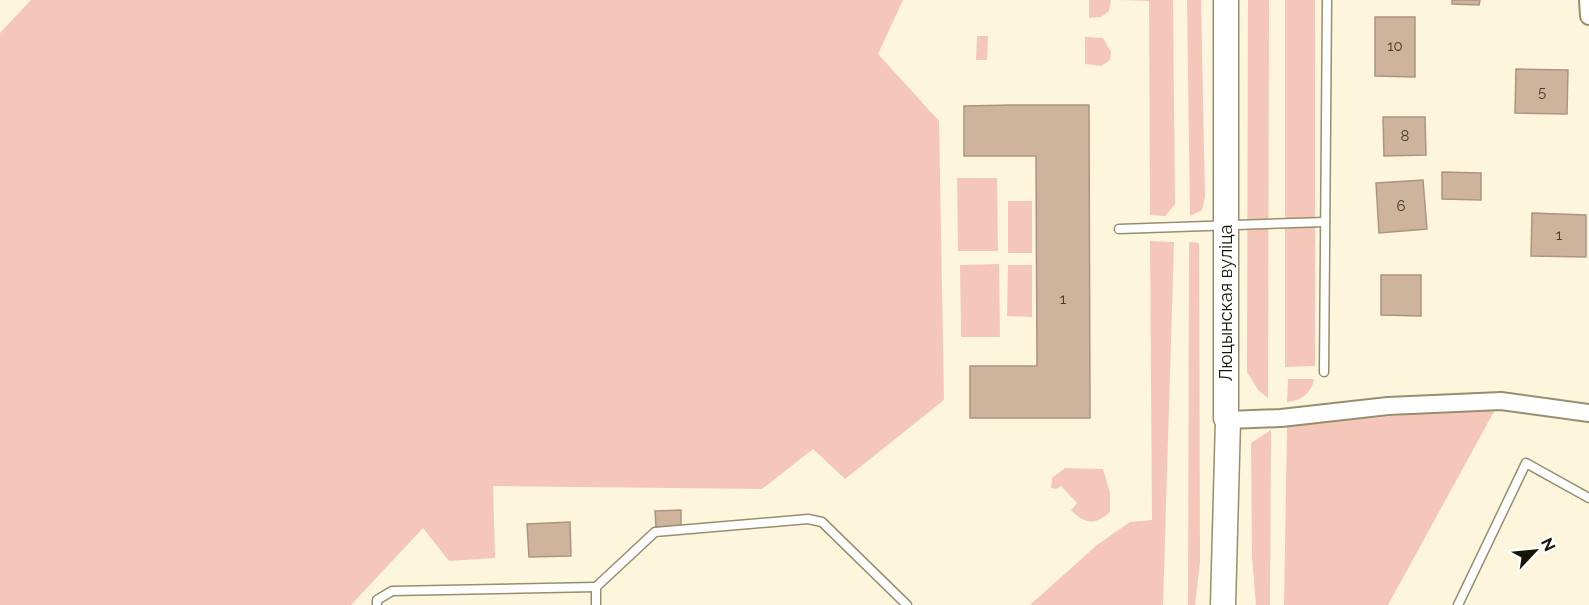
<svg xmlns="http://www.w3.org/2000/svg" width="1589" height="605" font-family="Raleway,sans-serif">
<style>
.green{fill:#f5c7bb}
.building{fill:#cfb49d;stroke:#ae947e;stroke-width:1.5}
.lines{fill:none;stroke-linecap:round;stroke-linejoin:round}
.lane-casing{stroke:#978d6f;stroke-width:11}
.street-casing{stroke:#978d6f;stroke-width:20}
.secondary-casing{stroke:#978d6f;stroke-width:27}
.lane{stroke:#fff;stroke-width:8}
.street{stroke:#fff;stroke-width:16}
.secondary{stroke:#fff;stroke-width:24}
.labels{text-anchor:middle;stroke-width:4.5;stroke-linejoin:round;paint-order:stroke}
.number-label{font-size:15px;fill:#463c2d}
.street-label{font-size:18px;fill:#181408;stroke:#fff}
</style>
<rect width="100%" height="100%" fill="#fef6dc"/>
<g class="green">
<path d="M 31,0 L 903,0 L 878,54 L 939,121 L 944,400 L 845,479 L 813,449 L 762,489 L 493,486 L 495,558 L 449,561 L 423,528 L 351,605 L 0,605 L 0,33 Z"/>
<path d="M 1089,0 L 1111,0 L 1109,11 L 1101,17 L 1089,18 Z"/>
<path d="M 1119,0 L 1173,0 L 1175,204 L 1165,216 L 1150,215 L 1149,1 Z"/>
<path d="M 1187,0 L 1201,0 L 1205,197 L 1202,210 L 1190,216 Z"/>
<path d="M 1248,0 L 1269,0 L 1268,398 L 1258,390 L 1247,372 Z"/>
<path d="M 1285,0 L 1315,0 L 1315,366 L 1285,367 Z"/>
<path d="M 977,36 L 988,36 L 987,60 L 976,60 Z"/>
<path d="M 1085,37 L 1103,38 L 1111,52 L 1110,60 L 1101,66 L 1085,64 Z"/>
<path d="M 957,178 L 997,178 L 998,251 L 958,251 Z"/>
<rect x="1008" y="201" width="24" height="52"/>
<path d="M 1150,241 L 1174,242 L 1163,605 L 1030,605 L 1097,545 L 1130,522 L 1152,520 Z"/>
<path d="M 1189,242 L 1199,243 L 1200,562 L 1195,605 L 1188,605 Z"/>
<path d="M 999,264 L 1000,337 L 961,337 L 960,265 Z"/>
<path d="M 1008,265 L 1032,265 L 1032,317 L 1007,316 Z"/>
<path d="M 1288,379 L 1314,379 C 1312,393 1300,401 1287,402 Z"/>
<path d="M 1497,406 L 1388,605 L 1284,605 L 1287,426 Z"/>
<path d="M 1271,430 L 1270,605 L 1256,605 L 1252,558 L 1251,443 Z"/>
<path d="M 1065,468 L 1103,469 L 1110,493 L 1110,512 C 1094,526 1085,524 1071,510 L 1077,503 L 1061,486 L 1056,489 L 1051,488 L 1052,478 Z"/>
</g>
<g class="building">
<path d="M 1452,0 L 1480,0 L 1479,5 L 1452,4 Z"/>
<path d="M 1375,17 L 1415,17 L 1415,77 L 1375,76 Z"/>
<path d="M 1516,69 L 1568,70 L 1567,114 L 1515,113 Z"/>
<path d="M 1011,105 L 1089,105 L 1090,418 L 970,418 L 970,366 L 1037,366 L 1036,156 L 964,156 L 964,106 Z"/>
<path d="M 1383,117 L 1425,117 L 1426,155 L 1384,156 Z"/>
<path d="M 1442,172 L 1481,173 L 1481,200 L 1442,199 Z"/>
<path d="M 1423,180 L 1427,229 L 1379,233 L 1376,183 Z"/>
<path d="M 1532,213 L 1586,215 L 1586,257 L 1531,256 Z"/>
<path d="M 1381,275 L 1421,275 L 1421,316 L 1381,315 Z"/>
<path d="M 681,510 L 681,527 L 656,527 L 655,511 Z"/>
<path d="M 570,522 L 571,556 L 529,557 L 527,524 Z"/>
</g>
<g class="lines">
<g class="lane-casing">
<g id="lane">
<path d="M 1119,229 L 1325,222"/>
<path d="M 1324,372 L 1327,0"/>
<path d="M 377,605 L 377,600 L 392,591 L 596,587"/>
<path d="M 596,605 L 596,587 L 655,532 L 808,519 L 822,522 L 907,605"/>
<path d="M 1458,605 L 1526,463 L 1589,498"/>
</g>
</g>
<g class="street-casing">
<g id="street">
<path d="M 1588,0 L 1589,16"/>
<path d="M 1228,420 L 1281,418 L 1388,406 L 1501,401 L 1589,413"/>
</g>
</g>
<g class="secondary-casing">
<path id="secondary" d="M 1223,605 L 1228,420 L 1226,418 L 1226,0"/>
</g>
<use href="#lane" class="lane"/>
<use href="#street" class="street"/>
<use href="#secondary" class="secondary"/>
</g>
<g class="labels">
<g class="number-label">
<text x="1395" y="51">10</text>
<text x="1542" y="97">5</text>
<text x="1405" y="141">8</text>
<text x="1401" y="211">6</text>
<text x="1559" y="240">1</text>
<text x="1063" y="304">1</text>
</g>
<g class="street-label">
<text transform="translate(1226 303) rotate(-90)" y="6">Люцынская вуліца</text>
</g>
</g>
<g transform="translate(1535 551) rotate(64)" stroke="#ffffff" stroke-width="4.5" paint-order="stroke">
<path d="M0-4.5L10 22L0 15L-10 22Z" fill="#181408"/>
<text y="-9" font-size="16" font-weight="bold" text-anchor="middle" fill="#181408">N</text>
</g>
</svg>
